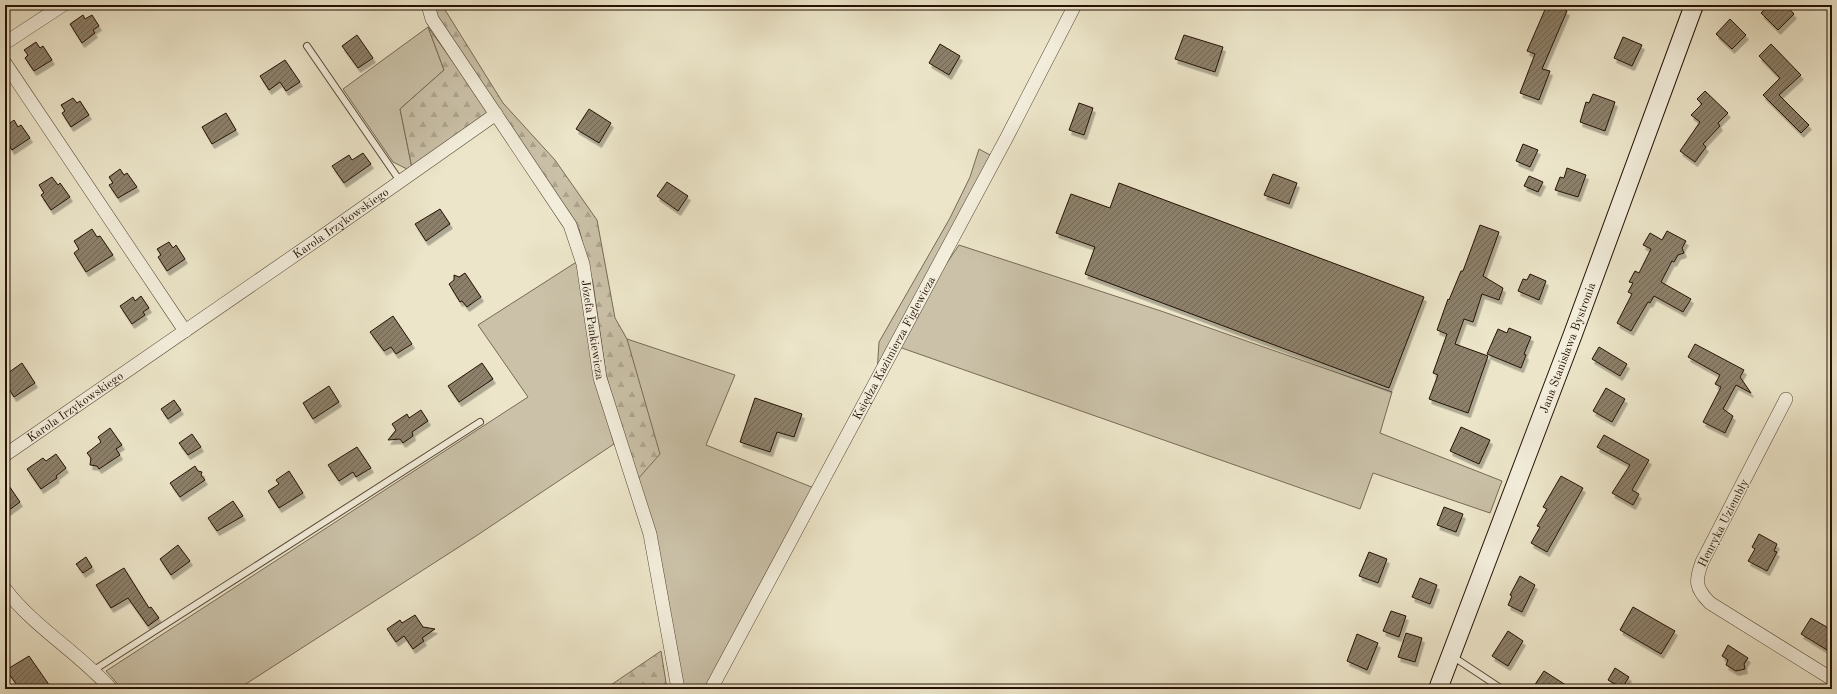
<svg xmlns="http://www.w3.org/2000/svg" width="1837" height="694" font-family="'Old Standard TT',serif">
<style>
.grass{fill:#cac1a8;stroke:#786a56}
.forest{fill:url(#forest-firs);stroke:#786a56}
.building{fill:url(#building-hatch);stroke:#251204;filter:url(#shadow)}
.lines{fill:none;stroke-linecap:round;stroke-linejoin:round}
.lane-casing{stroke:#574735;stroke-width:8}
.street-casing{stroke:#574735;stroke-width:14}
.secondary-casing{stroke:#251204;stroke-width:20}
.lane{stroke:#f3eedc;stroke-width:6}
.street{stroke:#f3eedc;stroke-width:13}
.secondary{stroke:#f3eedc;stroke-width:18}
.labels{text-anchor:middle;stroke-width:3;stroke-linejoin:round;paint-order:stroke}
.street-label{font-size:12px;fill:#251204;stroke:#f3eedc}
</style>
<defs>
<pattern id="forest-firs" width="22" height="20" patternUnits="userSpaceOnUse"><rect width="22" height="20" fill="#cac1a8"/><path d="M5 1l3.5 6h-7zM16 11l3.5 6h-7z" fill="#ada58f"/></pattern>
<pattern id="building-hatch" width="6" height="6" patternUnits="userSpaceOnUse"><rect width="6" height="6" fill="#8c806a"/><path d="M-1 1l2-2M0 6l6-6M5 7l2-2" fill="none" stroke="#726755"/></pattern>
<filter id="shadow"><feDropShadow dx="2.5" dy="4.5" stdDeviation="0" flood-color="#0004"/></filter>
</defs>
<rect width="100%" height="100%" fill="#ece5c9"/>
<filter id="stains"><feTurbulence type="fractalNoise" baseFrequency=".005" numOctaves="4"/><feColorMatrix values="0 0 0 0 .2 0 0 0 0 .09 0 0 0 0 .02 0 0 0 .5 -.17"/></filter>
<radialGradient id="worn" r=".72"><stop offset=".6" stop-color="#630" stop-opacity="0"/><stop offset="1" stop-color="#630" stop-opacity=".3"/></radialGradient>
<g class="grass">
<path d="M 428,27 L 444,70 L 400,109 L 412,168 L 407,169 L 393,162 L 343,89 Z"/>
<path d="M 979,149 L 992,156 L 877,373 L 879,342 L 950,218 L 970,177 Z"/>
<path d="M 959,245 L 1161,311 L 1392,392 L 1380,433 L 1502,481 L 1490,513 L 1373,473 L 1360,509 L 899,347 L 936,279 Z"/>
<path d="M 578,261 L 597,379 L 614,444 L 476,536 L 238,689 L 122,689 L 106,671 L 528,397 L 478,325 Z"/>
<path d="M 627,339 L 735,375 L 706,445 L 814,488 L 706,689 L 684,689 L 661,561 L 637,480 Z"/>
</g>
<g class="forest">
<path d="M 432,5 L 442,5 L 503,103 L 555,160 L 597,220 L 615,318 L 627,339 L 660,454 L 637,480 L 606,375 L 593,283 L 579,229 L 436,19 Z"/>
<path d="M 428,27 L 490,113 L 412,168 L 400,109 L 444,70 Z"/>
<path d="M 661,651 L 667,689 L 605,689 Z"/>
</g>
<g class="building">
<path d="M 1547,5 L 1553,5 L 1567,11 L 1542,69 L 1550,71 L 1539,100 L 1520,93 L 1535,54 L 1527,51 Z"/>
<path d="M 1769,5 L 1786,5 L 1794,14 L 1778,30 L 1761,13 Z"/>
<path d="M 83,15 L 85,19 L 92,15 L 99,26 L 93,30 L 95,33 L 82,43 L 70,24 Z"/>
<path d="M 1730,19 L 1746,35 L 1732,49 L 1716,34 Z"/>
<path d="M 357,35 L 373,58 L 358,68 L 342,46 Z"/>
<path d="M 1184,35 L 1223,47 L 1215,72 L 1175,59 Z"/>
<path d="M 1623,37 L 1642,45 L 1632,66 L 1614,58 Z"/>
<path d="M 36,42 L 40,48 L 43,46 L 52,60 L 34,71 L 25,58 L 28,55 L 24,50 Z"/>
<path d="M 940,44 L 960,56 L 949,75 L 929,63 Z"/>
<path d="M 1771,44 L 1801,75 L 1779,95 L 1809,125 L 1801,133 L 1763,95 L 1780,78 L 1759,56 Z"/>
<path d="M 285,60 L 300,82 L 286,91 L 280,82 L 269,90 L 260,76 Z"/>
<path d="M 1705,91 L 1728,113 L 1718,123 L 1720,126 L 1703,144 L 1706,147 L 1695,162 L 1680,151 L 1700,122 L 1691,115 L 1702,104 L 1697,99 Z"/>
<path d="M 1593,94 L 1615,102 L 1605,131 L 1580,122 L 1586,102 L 1589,103 Z"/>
<path d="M 73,98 L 77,103 L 80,101 L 89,115 L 71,127 L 62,113 L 65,111 L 61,105 Z"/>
<path d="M 1079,103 L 1093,108 L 1084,135 L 1069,130 Z"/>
<path d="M 589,109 L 611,123 L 599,143 L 576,129 Z"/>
<path d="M 226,113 L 236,130 L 212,144 L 202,127 Z"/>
<path d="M 14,120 L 18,127 L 21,125 L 30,138 L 12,150 L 5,139 L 5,127 Z"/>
<path d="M 1523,144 L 1538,150 L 1530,167 L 1516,161 Z"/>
<path d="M 363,153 L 371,164 L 344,183 L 332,166 L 349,155 L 352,160 Z"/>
<path d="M 1567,168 L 1586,175 L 1578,197 L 1555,190 L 1560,177 L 1564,178 Z"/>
<path d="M 120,169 L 124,175 L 127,173 L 137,187 L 118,198 L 109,185 L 113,183 L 109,177 Z"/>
<path d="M 1273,174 L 1297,183 L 1289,204 L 1264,195 Z"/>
<path d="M 1529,176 L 1543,182 L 1538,192 L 1524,186 Z"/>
<path d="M 52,177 L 58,185 L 60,183 L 70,197 L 51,210 L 41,195 L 44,193 L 39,185 Z"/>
<path d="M 667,182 L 688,196 L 678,211 L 657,196 Z"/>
<path d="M 1119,183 L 1424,297 L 1389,388 L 1085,274 L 1095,247 L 1056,233 L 1071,194 L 1110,208 Z"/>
<path d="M 440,209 L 450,224 L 426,241 L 415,224 Z"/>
<path d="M 1480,225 L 1499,232 L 1483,276 L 1503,288 L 1499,300 L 1482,294 L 1473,322 L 1464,319 L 1455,344 L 1488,356 L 1468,413 L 1429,399 L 1438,375 L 1433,373 L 1447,334 L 1437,330 L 1448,299 L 1449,300 L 1461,271 L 1463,271 Z"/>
<path d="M 92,229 L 97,237 L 100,236 L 113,255 L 86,272 L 74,253 L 79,249 L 74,241 Z"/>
<path d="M 1667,231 L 1686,241 L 1682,248 L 1684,253 L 1678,255 L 1674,262 L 1672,261 L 1661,282 L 1691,299 L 1683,312 L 1654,296 L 1650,303 L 1648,302 L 1631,331 L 1617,323 L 1632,294 L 1628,292 L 1633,283 L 1629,282 L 1635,271 L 1639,273 L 1651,249 L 1643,245 L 1650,233 L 1662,240 Z"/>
<path d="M 169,242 L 173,248 L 176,245 L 185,259 L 167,271 L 158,257 L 161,255 L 157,249 Z"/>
<path d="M 465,273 L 481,297 L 467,307 L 462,301 L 460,302 L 449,284 L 454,280 L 454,275 L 459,277 Z"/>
<path d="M 1530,274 L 1546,281 L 1539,300 L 1518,291 L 1523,279 L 1527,280 Z"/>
<path d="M 141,296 L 149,308 L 143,312 L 145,315 L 132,324 L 120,306 L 133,297 L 135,301 Z"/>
<path d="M 393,316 L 412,344 L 396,354 L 391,347 L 384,351 L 370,332 Z"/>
<path d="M 1509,328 L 1531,337 L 1524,354 L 1526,355 L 1521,368 L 1487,354 L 1498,329 L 1507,333 Z"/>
<path d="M 1695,344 L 1744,370 L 1740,377 L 1751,393 L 1736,385 L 1723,409 L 1733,416 L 1725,433 L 1703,422 L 1721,387 L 1715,384 L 1720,375 L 1688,357 Z"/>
<path d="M 1599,347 L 1627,364 L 1620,376 L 1592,359 Z"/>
<path d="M 22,363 L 35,383 L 14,397 L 5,383 L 5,375 Z"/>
<path d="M 482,363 L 493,379 L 459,402 L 448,386 Z"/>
<path d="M 329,386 L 339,402 L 313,419 L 303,403 Z"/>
<path d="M 1606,388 L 1625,399 L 1612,422 L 1593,411 Z"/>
<path d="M 755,398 L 802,414 L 794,437 L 777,432 L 770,452 L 740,442 Z"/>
<path d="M 174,400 L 181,410 L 168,419 L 161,409 Z"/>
<path d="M 421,410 L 428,421 L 412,432 L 413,436 L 403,443 L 400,439 L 388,440 L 396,430 L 392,424 L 407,414 L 409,418 Z"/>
<path d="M 1461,427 L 1490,440 L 1479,464 L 1450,451 Z"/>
<path d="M 110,428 L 122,445 L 116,449 L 120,455 L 99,469 L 97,466 L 90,465 L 91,458 L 87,453 L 101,442 L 98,437 Z"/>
<path d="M 192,434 L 201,447 L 188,455 L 179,443 Z"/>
<path d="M 1604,435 L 1649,460 L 1632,490 L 1639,494 L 1633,505 L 1612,493 L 1630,465 L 1597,447 Z"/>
<path d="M 357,447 L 371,468 L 356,477 L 353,472 L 339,481 L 328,465 Z"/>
<path d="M 56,454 L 66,468 L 56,476 L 57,478 L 41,489 L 27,469 L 43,458 L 46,461 Z"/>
<path d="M 195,466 L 198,471 L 202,472 L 201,475 L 205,480 L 180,497 L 170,483 Z"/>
<path d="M 289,471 L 303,493 L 279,508 L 268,491 L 279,484 L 276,480 Z"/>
<path d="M 1561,476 L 1583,488 L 1547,552 L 1531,543 L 1540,527 L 1537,526 L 1547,509 L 1543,507 Z"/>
<path d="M 5,480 L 20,502 L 5,513 Z"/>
<path d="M 233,501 L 243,516 L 217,531 L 208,518 Z"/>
<path d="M 1444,507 L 1463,514 L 1456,532 L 1437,525 Z"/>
<path d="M 1759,534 L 1777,544 L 1774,551 L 1777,552 L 1767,571 L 1748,561 L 1755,549 L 1752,547 Z"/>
<path d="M 178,545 L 190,561 L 171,575 L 160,559 Z"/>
<path d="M 1369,552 L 1387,559 L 1378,583 L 1359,576 Z"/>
<path d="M 86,557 L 92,567 L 83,573 L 76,564 Z"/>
<path d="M 124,568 L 149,608 L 151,607 L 159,618 L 148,626 L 128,598 L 111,608 L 96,585 Z"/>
<path d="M 1520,576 L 1535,585 L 1522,612 L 1508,605 L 1512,596 L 1510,595 Z"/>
<path d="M 1420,578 L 1437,585 L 1430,604 L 1412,597 Z"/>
<path d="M 1633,607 L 1675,631 L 1661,654 L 1620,630 Z"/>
<path d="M 1391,611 L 1406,616 L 1399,637 L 1383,631 Z"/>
<path d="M 415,615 L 423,627 L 435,629 L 422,638 L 424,641 L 413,649 L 404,636 L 396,642 L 387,629 L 400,620 L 402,623 Z"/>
<path d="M 1811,618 L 1832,630 L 1832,642 L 1827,650 L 1801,634 Z"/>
<path d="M 1508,631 L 1523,641 L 1508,666 L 1492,656 Z"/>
<path d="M 1406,633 L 1422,638 L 1415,662 L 1398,657 Z"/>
<path d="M 1357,634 L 1378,643 L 1367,670 L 1347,661 Z"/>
<path d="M 1728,645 L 1748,658 L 1744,664 L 1745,669 L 1736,671 L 1726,665 L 1728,660 L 1722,656 Z"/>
<path d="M 29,656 L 52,689 L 20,689 L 6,670 Z"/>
<path d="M 1615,668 L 1629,677 L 1622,688 L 1608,680 Z"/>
<path d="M 1544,671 L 1572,689 L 1532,689 Z"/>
</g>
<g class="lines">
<g class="lane-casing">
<g id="lane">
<path d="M 307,46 L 400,181"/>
<path d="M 1452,656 L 1502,689"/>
<path d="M 94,670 L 480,422"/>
</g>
</g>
<g class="street-casing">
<g id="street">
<path id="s1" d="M 428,5 L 432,19 L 570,225 L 583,264 L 600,378 L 650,534 L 678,689"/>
<path d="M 5,43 L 63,5"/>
<path d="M 5,63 L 185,331"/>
<path d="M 1786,399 L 1702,562 C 1695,581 1695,588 1710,603 L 1832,679"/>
<path id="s2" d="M 5,455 L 324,235 L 496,114"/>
<path d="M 5,589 C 34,627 79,653 111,689"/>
<path id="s3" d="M 711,689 L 1007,137 L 1075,5"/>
</g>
</g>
<g class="secondary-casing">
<g id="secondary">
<path id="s4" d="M 1438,689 L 1573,334 L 1694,5"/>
</g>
</g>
<use href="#lane" class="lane"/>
<use href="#street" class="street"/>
<use href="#secondary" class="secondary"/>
</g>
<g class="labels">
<g class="street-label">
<text dy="4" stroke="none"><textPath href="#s2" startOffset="408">Karola Irzykowskiego</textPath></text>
<text dy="4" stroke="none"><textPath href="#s1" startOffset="370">Józefa Pankiewicza</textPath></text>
<text dy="4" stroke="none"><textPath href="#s4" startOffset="365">Jana Stanisława Bystronia</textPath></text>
<text dy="4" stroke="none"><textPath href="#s3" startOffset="387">Księdza Kazimierza Figlewicza</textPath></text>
<text dy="4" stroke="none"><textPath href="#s2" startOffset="85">Karola Irzykowskiego</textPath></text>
<text transform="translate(1723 523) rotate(-63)" y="4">Henryka Uziembły</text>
</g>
</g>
<rect width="1837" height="694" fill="none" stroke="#ece5c9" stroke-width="20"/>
<rect x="6" y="6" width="1825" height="682" fill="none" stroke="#251204" stroke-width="2"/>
<rect x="10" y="10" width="1817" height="674" fill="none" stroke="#251204"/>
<rect width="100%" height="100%" filter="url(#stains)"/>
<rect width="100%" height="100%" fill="url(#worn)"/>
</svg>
